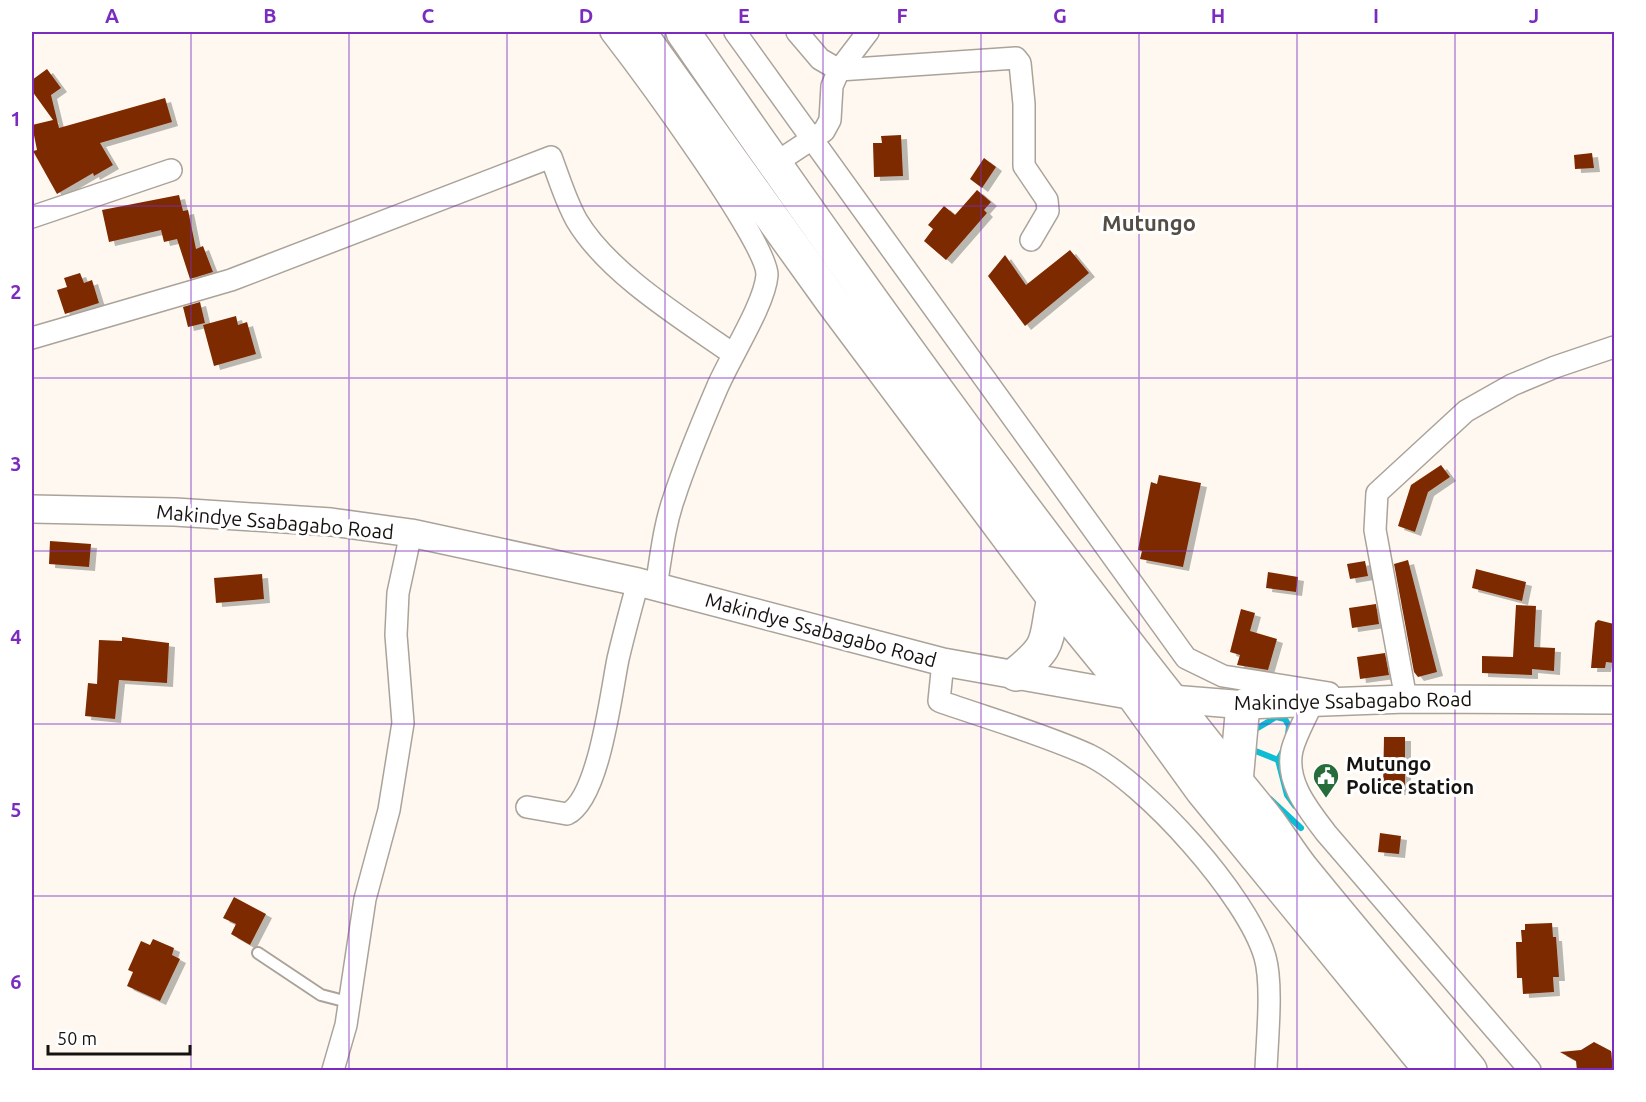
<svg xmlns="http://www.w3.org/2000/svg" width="1646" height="1102" font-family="Ubuntu,sans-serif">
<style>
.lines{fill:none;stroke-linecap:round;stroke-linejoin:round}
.stream{stroke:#0dbdd4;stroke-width:6}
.building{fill:#7e2a00;filter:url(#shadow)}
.service-casing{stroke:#aba39a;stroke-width:14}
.minor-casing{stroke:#aba39a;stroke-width:24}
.tertiary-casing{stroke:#aba39a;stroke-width:30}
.trunk-casing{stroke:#aba39a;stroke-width:36}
.service{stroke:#fff;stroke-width:10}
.minor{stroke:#fff;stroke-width:21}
.tertiary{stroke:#fff;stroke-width:27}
.trunk{stroke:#fff;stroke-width:33}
.grid{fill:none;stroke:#7b2cbf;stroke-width:1.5;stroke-opacity:0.55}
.labels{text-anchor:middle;stroke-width:6;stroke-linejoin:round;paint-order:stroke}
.street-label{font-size:20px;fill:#15120f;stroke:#fff}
.poi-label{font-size:20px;font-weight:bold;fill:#15120f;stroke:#fff;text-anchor:start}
.quarter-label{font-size:22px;font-weight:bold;fill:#544d45;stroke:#fff}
.neatline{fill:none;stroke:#7b2cbf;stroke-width:2}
.grid-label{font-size:20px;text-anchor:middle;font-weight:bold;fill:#7b2cbf}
</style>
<defs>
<filter id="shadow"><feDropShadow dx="6" dy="4" stdDeviation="0" flood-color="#0004"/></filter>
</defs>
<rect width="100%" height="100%" fill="#fef8f0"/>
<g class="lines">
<g class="stream">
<path d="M 1253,735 L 1256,729 L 1276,717 L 1285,719 L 1289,726 L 1288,734"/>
<path d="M 1285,747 L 1278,760 L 1287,795 L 1295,806"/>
<path d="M 1248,748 L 1278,760"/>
<path d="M 1270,799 L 1301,828"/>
</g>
</g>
<g class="building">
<path d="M 47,69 L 61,88 L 51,95 L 59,128 L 165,98 L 172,122 L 100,143 L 113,165 L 94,176 L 93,173 L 57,194 L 33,151 L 37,150 L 32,125 L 53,120 L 32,91 L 32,80 Z"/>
<path d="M 901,135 L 903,176 L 874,177 L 873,143 L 882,143 L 881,136 Z"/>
<path d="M 1592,153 L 1594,168 L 1575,169 L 1574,155 Z"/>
<path d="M 984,158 L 996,167 L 982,188 L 970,179 Z"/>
<path d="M 977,190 L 991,202 L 984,210 L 987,213 L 946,260 L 924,241 L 933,229 L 928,225 L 944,206 L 955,215 Z"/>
<path d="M 179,195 L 183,211 L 188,210 L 196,249 L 203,246 L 213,272 L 190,279 L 177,239 L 164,242 L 161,230 L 109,242 L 102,210 Z"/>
<path d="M 1070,250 L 1089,273 L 1025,326 L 988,276 L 1005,255 L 1026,285 Z"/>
<path d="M 80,273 L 84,283 L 92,280 L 99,303 L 65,314 L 57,290 L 67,287 L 64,278 Z"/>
<path d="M 200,302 L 205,323 L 188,327 L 183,307 Z"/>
<path d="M 236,316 L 238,325 L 247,322 L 256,354 L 214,366 L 203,325 Z"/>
<path d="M 1441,465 L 1450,477 L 1428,492 L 1415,532 L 1398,526 L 1411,485 Z"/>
<path d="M 1159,475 L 1201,483 L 1183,567 L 1140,559 L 1142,551 L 1138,550 L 1151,482 L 1157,484 Z"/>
<path d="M 50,541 L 91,544 L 89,567 L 49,564 Z"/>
<path d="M 1408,560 L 1437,672 L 1418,677 L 1414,672 L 1394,564 Z"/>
<path d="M 1365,561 L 1368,576 L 1350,579 L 1347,564 Z"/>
<path d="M 1476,569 L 1526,582 L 1522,601 L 1472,588 Z"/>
<path d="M 1268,572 L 1298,577 L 1296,592 L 1266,588 Z"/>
<path d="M 262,574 L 264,599 L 216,603 L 214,578 Z"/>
<path d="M 1376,604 L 1379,624 L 1352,628 L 1349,608 Z"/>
<path d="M 1516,605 L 1536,606 L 1534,647 L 1555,648 L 1554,671 L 1532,669 L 1532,675 L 1482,673 L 1482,656 L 1513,657 Z"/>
<path d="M 1241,609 L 1255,613 L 1250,631 L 1277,639 L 1268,670 L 1237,665 L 1240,655 L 1230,652 Z"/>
<path d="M 1598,620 L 1614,624 L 1614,663 L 1606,662 L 1605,668 L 1591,668 L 1595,623 Z"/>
<path d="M 122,637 L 169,643 L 167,683 L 119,680 L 115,719 L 85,716 L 88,683 L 97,684 L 99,640 L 122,641 Z"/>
<path d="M 1385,653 L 1389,675 L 1360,679 L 1357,657 Z"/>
<path d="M 1384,737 L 1405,737 L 1405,791 L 1383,791 Z"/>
<path d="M 1380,833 L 1401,836 L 1399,854 L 1378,852 Z"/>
<path d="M 234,897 L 266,914 L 250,945 L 231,934 L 236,924 L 223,918 Z"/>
<path d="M 1552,923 L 1553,937 L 1556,937 L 1559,977 L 1553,977 L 1554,992 L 1523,994 L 1522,978 L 1517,978 L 1516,942 L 1522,942 L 1521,930 L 1525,930 L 1525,924 Z"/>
<path d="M 153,939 L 174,948 L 172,955 L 180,959 L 160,1001 L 127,986 L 133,972 L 128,970 L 141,941 L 150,945 Z"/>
<path d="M 1594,1042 L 1611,1051 L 1613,1071 L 1577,1071 L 1576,1061 L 1560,1052 L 1581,1050 Z"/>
</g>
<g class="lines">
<g class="service-casing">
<path id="service" d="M 258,953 L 321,995 L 348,1002"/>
</g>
<g class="minor-casing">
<g id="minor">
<path d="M 611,32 C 638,67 768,242 767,275 C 765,304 729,359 717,388 C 702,423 686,461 674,498 C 664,526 661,557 656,587"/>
<path d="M 735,32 L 1186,658 L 1223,676 L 1329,693"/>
<path d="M 797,32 L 820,59 L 839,70 L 1016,58 L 1020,63 L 1024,104 L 1024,166 L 1047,200 L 1048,211 L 1031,240"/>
<path d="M 774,164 L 824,131 L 830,120 L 832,86 L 839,70 L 868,32"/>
<path d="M 32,217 L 171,170"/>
<path d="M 32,338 L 231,280 L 551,157 C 559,178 566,202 577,221 C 609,274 683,319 733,354"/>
<path d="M 943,662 L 939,701 C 987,718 1043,734 1089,755 C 1146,783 1248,897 1265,957 C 1273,985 1267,1040 1266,1070"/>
<path d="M 1406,699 L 1375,530 L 1377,493 L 1466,411 L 1512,385 L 1555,367 L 1614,347"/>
<path d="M 1312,703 C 1306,718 1296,734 1292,750 C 1285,782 1308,809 1326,833 L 1530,1070"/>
<path d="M 527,807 L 567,814 C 599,799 611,693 618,659 C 624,633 631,608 638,582"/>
<path d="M 333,1070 L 346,1025 L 365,899 L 389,810 L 403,723 L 396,635 L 398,593 L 411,533"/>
</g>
</g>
<g class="tertiary-casing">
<path id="tertiary" d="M 32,509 L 175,512 L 331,522 L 411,533 L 638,582 L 943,662 L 1134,696 L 1246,705 L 1406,699 L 1614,700"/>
</g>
<g class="trunk-casing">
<g id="trunk">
<path d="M 639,32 L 832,301 L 1054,598 L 1134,696 L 1202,790 L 1431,1070"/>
<path d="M 683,32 C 866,297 1056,561 1260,811 C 1275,829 1287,850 1302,869 C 1357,937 1414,1003 1470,1070"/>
<path d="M 1016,674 C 1054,643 1044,642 1054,598"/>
<path d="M 1236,782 L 1242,715 L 1246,705"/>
</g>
</g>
<use href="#service" class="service"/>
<use href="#minor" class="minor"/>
<use href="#tertiary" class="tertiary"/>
<use href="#trunk" class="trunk"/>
</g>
<path class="grid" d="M 191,32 L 191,1070M 349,32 L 349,1070M 507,32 L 507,1070M 665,32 L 665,1070M 823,32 L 823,1070M 981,32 L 981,1070M 1139,32 L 1139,1070M 1297,32 L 1297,1070M 1455,32 L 1455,1070M 32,206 L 1614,206M 32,378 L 1614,378M 32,551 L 1614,551M 32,724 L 1614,724M 32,896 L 1614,896"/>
<defs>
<g id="civic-pin" transform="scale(1.35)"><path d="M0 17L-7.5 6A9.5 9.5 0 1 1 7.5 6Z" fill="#276d39" stroke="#fff"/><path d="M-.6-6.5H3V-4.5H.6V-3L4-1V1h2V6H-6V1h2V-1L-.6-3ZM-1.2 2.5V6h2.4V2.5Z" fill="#fff"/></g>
</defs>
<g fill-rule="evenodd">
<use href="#civic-pin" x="1326" y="776"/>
</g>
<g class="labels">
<g class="street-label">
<text transform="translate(275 522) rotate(5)" y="7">Makindye Ssabagabo Road</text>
<text transform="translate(821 630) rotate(15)" y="7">Makindye Ssabagabo Road</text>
<text transform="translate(1353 701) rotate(-1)" y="7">Makindye Ssabagabo Road</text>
</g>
<g class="poi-label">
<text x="1346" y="771">Mutungo<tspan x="1346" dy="23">Police station</tspan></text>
</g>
<g class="quarter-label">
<text x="1149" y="231">Mutungo</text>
</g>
</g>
<rect width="1646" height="1102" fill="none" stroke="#ffffff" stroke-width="66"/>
<path d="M48 1045v9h142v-9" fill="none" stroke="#15120f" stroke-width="3"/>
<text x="57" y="1045" font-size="18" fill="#15120f" stroke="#ffffff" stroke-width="4.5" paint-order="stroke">50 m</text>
<rect x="33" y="33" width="1580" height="1036" class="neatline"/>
<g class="grid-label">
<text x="112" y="23">A</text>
<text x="270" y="23">B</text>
<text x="428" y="23">C</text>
<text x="586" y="23">D</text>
<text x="744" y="23">E</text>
<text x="902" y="23">F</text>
<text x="1060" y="23">G</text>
<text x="1218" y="23">H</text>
<text x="1376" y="23">I</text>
<text x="1534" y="23">J</text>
<text x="16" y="126">1</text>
<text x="16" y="299">2</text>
<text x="16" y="471">3</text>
<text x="16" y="644">4</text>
<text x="16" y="817">5</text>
<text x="16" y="989">6</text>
</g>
</svg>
